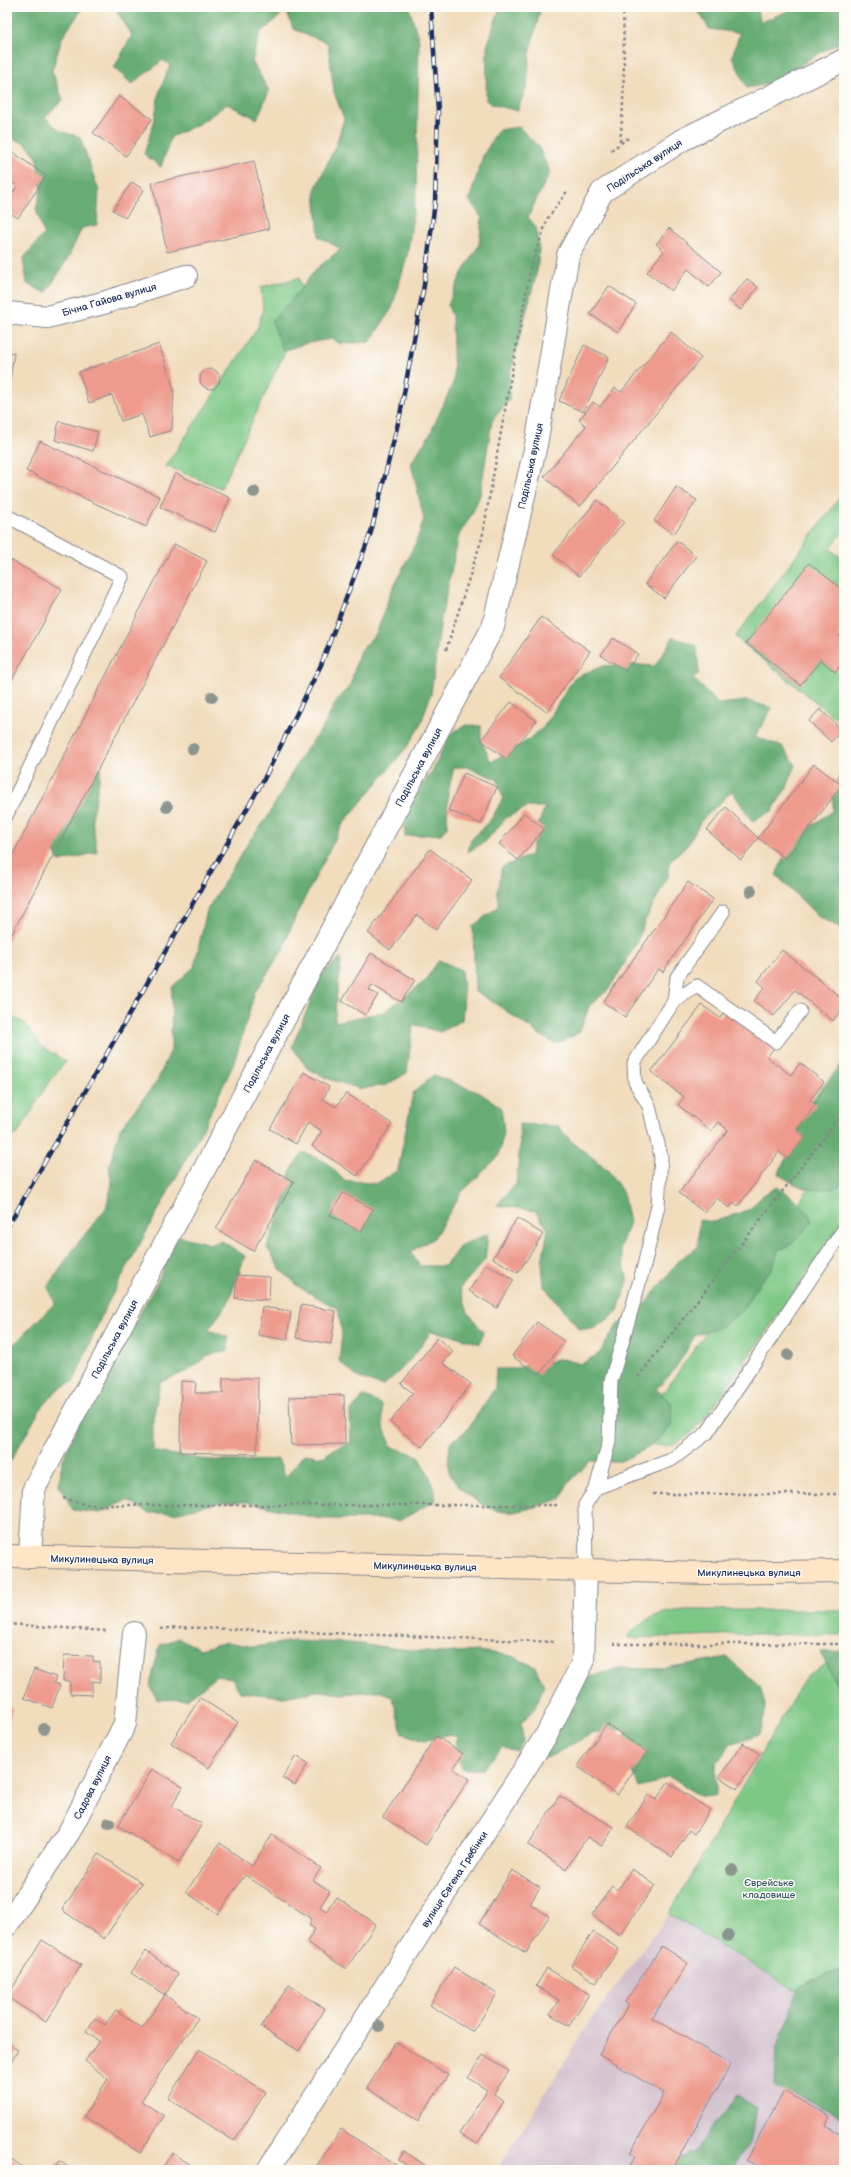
<svg xmlns="http://www.w3.org/2000/svg" width="851" height="2177" font-family="'Balsamiq Sans',sans-serif">
<style>
.industrial{fill:#d0bdcc}
.green{fill:#7ec886;stroke:#4c7c72}
.forest{fill:#66ac73;stroke:#406e68}
.building{fill:#ee9a8c}
.lines{fill:none;stroke-linecap:round;stroke-linejoin:round}
.lane-casing{stroke:#86868d;stroke-width:15}
.street-casing{stroke:#86868d;stroke-width:24}
.secondary-casing{stroke:#86868d;stroke-width:24}
.path{stroke:#86868d;stroke-width:2.5;stroke-dasharray:3 3;stroke-linecap:butt}
.lane{stroke:#fff;stroke-width:13}
.street{stroke:#fff;stroke-width:22}
.secondary{stroke:#fee5c5;stroke-width:22}
.rail-casing{stroke:#1b2f5e;stroke-width:4.5}
.rail{stroke:#fdfcf7;stroke-width:3;stroke-dasharray:9;stroke-linecap:butt}
.tree{fill:#8c968f}
.labels{text-anchor:middle;stroke-width:3;stroke-linejoin:round;paint-order:stroke}
.street-label{font-size:10px;fill:#1b2f5e;stroke:#fdfcf7}
.park-label{font-size:10px;fill:#395d6a;stroke:#fdfcf7}
</style>
<rect width="100%" height="100%" fill="#fdfcf7"/>
<filter id="ink" filterUnits="userSpaceOnUse"><feTurbulence type="fractalNoise" baseFrequency=".025" numOctaves="2"/><feDisplacementMap in="SourceGraphic" scale="8" xChannelSelector="R" yChannelSelector="G"/><feConvolveMatrix kernelMatrix="1 2 1 2 8 2 1 2 1" color-interpolation-filters="sRGB"/></filter>
<filter id="wash" filterUnits="userSpaceOnUse"><feTurbulence type="fractalNoise" baseFrequency=".012" numOctaves="4" result="noise"/><feDisplacementMap in="SourceGraphic" scale="16" xChannelSelector="R" yChannelSelector="G"/><feGaussianBlur stdDeviation="0.9" result="paint"/><feColorMatrix in="noise" values="0 0 0 0 0 0 0 0 0 0 0 0 0 0 0 0 0 1.4 0 .05"/><feComposite in="paint" operator="in"/></filter>
<g filter="url(#wash)">
<rect width="100%" height="100%" fill="#f1dcbc"/>
<path class="industrial" d="M 669,1914 L 827,2010 L 844,2101 L 844,2170 L 497,2170 L 590,2021 Z"/>
<g class="green">
<path d="M 299,278 L 306,307 L 221,488 L 166,466 L 257,329 L 263,310 L 261,287 Z"/>
<path d="M 844,492 L 844,530 L 830,549 L 844,560 L 844,591 L 746,643 L 800,685 L 821,660 L 835,672 L 844,661 L 844,725 L 735,637 Z"/>
<path d="M 7,1015 L 25,1023 L 41,1046 L 66,1062 L 50,1080 L 18,1134 L 10,1137 L 7,1133 Z"/>
<path d="M 844,1139 L 844,1221 L 706,1417 C 685,1439 676,1454 643,1441 L 648,1414 Z"/>
<path d="M 687,1610 L 844,1610 L 844,1635 L 745,1634 L 635,1638 L 627,1637 C 646,1617 659,1612 687,1610 Z"/>
<path d="M 844,1653 L 844,2101 L 827,2009 L 669,1914 L 806,1676 Z"/>
</g>
<g class="forest">
<path d="M 7,7 L 92,7 L 82,9 L 62,38 L 52,71 L 63,100 L 45,117 L 60,131 L 80,137 L 99,191 L 97,225 L 82,228 L 68,258 L 46,293 L 27,284 L 23,259 L 44,234 L 36,209 L 41,190 L 37,157 L 25,143 L 7,137 Z"/>
<path d="M 114,7 L 279,7 L 280,16 L 260,33 L 252,61 L 269,91 L 257,119 L 227,104 L 199,124 L 171,137 L 161,167 L 144,154 L 154,122 L 159,93 L 170,65 L 163,60 L 132,84 L 114,68 L 132,35 Z"/>
<path d="M 285,7 L 409,7 L 419,41 L 416,194 L 407,257 L 392,308 L 370,342 L 341,344 L 332,339 L 307,343 L 283,351 L 272,321 L 300,290 L 315,270 L 341,249 L 319,237 L 315,190 L 336,145 L 344,119 L 334,92 L 328,43 L 293,29 Z"/>
<path d="M 500,7 L 541,7 L 530,52 L 527,86 L 517,111 L 491,104 L 486,100 L 487,47 Z"/>
<path d="M 696,7 L 758,7 L 757,10 L 761,22 L 798,7 L 844,7 L 844,41 L 823,51 L 772,83 L 747,88 L 732,56 L 740,33 L 709,29 Z"/>
<path d="M 519,127 L 538,146 L 550,172 L 528,217 L 536,227 L 539,250 L 537,271 L 510,373 L 509,400 L 492,421 L 480,495 L 473,512 L 459,535 L 441,619 L 431,694 L 420,726 L 407,747 L 343,824 L 297,913 L 282,951 L 255,992 L 234,1063 L 203,1128 L 104,1310 L 74,1381 L 58,1389 L 40,1410 L 7,1467 L 7,1351 L 55,1303 L 48,1287 L 75,1247 L 106,1208 L 112,1184 L 109,1167 L 120,1129 L 157,1081 L 171,1050 L 172,987 L 194,967 L 207,910 L 250,840 L 267,818 L 302,755 L 325,724 L 335,703 L 350,686 L 359,653 L 377,632 L 390,594 L 416,542 L 424,519 L 411,463 L 430,434 L 454,381 L 452,316 L 448,305 L 462,273 L 479,245 L 482,218 L 469,200 L 483,156 L 498,130 Z"/>
<path d="M 673,637 L 697,646 L 699,673 L 693,678 L 718,704 L 747,701 L 772,708 L 755,737 L 782,746 L 796,765 L 787,787 L 772,811 L 752,821 L 732,791 L 701,821 L 688,844 L 670,861 L 669,874 L 645,921 L 636,945 L 609,989 L 589,1006 L 580,1032 L 556,1044 C 527,1029 504,1006 475,992 L 473,926 L 499,906 L 497,893 L 502,867 L 531,855 L 534,836 L 545,807 L 527,807 L 506,818 L 486,841 L 468,852 L 471,840 L 492,818 L 503,798 L 497,779 L 467,767 L 454,767 L 448,792 L 447,827 L 441,834 L 405,836 L 403,813 L 433,770 L 450,734 L 466,725 L 481,726 L 481,740 L 491,762 L 525,742 L 543,728 L 574,678 L 603,666 L 625,664 L 655,666 Z"/>
<path d="M 101,769 L 92,819 L 97,852 L 60,862 L 55,854 L 55,837 L 79,772 Z"/>
<path d="M 844,769 L 844,928 L 841,928 L 819,917 L 776,875 L 792,839 L 833,811 L 833,787 Z"/>
<path d="M 341,957 C 341,979 334,1000 335,1022 L 384,1012 L 424,982 L 439,960 L 461,970 L 464,995 L 462,1020 L 440,1032 L 413,1024 L 407,1073 L 386,1085 L 361,1089 L 329,1079 L 307,1068 L 292,1047 L 321,975 Z"/>
<path d="M 844,1061 L 844,1177 L 840,1186 C 812,1194 801,1189 778,1174 L 796,1139 L 802,1113 Z"/>
<path d="M 433,1075 L 480,1093 L 501,1107 L 504,1132 L 498,1157 L 461,1193 L 434,1238 L 410,1252 L 420,1266 L 445,1266 L 461,1245 L 488,1234 L 485,1260 L 460,1288 L 468,1312 L 483,1332 L 480,1344 L 456,1336 L 431,1331 C 417,1353 403,1370 382,1386 L 357,1377 L 339,1361 L 342,1334 L 338,1309 L 299,1287 L 280,1269 L 267,1247 L 285,1198 L 290,1172 L 303,1152 L 326,1162 L 344,1180 L 376,1184 L 398,1170 L 413,1093 Z"/>
<path d="M 519,1124 L 558,1126 L 571,1141 L 608,1170 L 623,1193 L 629,1223 L 620,1248 L 628,1281 L 617,1313 L 593,1329 L 579,1329 L 544,1286 L 542,1262 L 548,1229 L 535,1211 L 497,1205 L 516,1184 L 520,1146 Z"/>
<path d="M 777,1187 C 792,1197 806,1205 812,1222 L 791,1245 L 779,1250 L 773,1267 L 760,1282 L 742,1311 L 719,1328 L 695,1335 C 684,1356 674,1373 656,1389 L 673,1404 L 671,1425 L 663,1436 L 644,1450 L 621,1461 L 590,1461 L 567,1485 L 561,1499 C 545,1503 529,1510 513,1512 C 492,1515 456,1492 449,1471 C 447,1464 450,1451 450,1443 L 467,1430 L 495,1388 L 496,1369 L 511,1369 L 563,1359 L 581,1364 L 600,1353 L 617,1325 L 643,1307 L 681,1258 L 698,1247 L 699,1220 L 714,1222 L 750,1209 L 763,1195 Z"/>
<path d="M 178,1236 L 211,1244 L 222,1241 L 245,1256 L 228,1303 L 208,1330 L 228,1337 L 228,1350 L 207,1356 L 188,1371 L 160,1382 L 153,1420 L 153,1451 C 194,1460 236,1464 278,1459 L 286,1477 L 304,1454 L 323,1457 L 334,1449 L 351,1442 L 350,1413 L 363,1396 L 382,1405 L 383,1426 L 392,1447 L 419,1456 L 430,1477 L 436,1500 L 399,1521 L 388,1519 L 320,1519 L 246,1502 L 217,1503 L 174,1513 L 148,1513 L 127,1500 L 100,1513 L 73,1510 L 59,1485 L 62,1462 L 77,1427 L 157,1283 Z"/>
<path d="M 179,1638 L 200,1649 L 227,1642 L 254,1647 L 294,1641 L 350,1643 L 437,1653 L 479,1651 L 512,1656 L 535,1667 L 544,1685 L 535,1708 L 521,1723 L 523,1742 L 516,1751 L 502,1747 L 483,1769 L 463,1769 L 455,1754 L 457,1736 L 445,1735 L 424,1741 L 402,1733 L 392,1696 L 378,1691 L 342,1694 L 317,1691 L 284,1697 L 240,1692 L 232,1678 L 216,1676 L 198,1691 L 186,1699 L 157,1700 L 150,1685 L 160,1645 Z"/>
<path d="M 844,1651 L 844,1685 L 836,1683 L 820,1652 Z"/>
<path d="M 727,1657 L 760,1686 L 766,1709 L 760,1734 L 731,1744 L 716,1764 L 716,1796 L 701,1797 L 668,1776 L 650,1785 L 639,1788 L 630,1763 L 625,1729 L 591,1734 L 549,1757 L 539,1758 L 560,1686 L 619,1668 L 660,1669 Z"/>
<path d="M 830,1972 L 844,1972 L 844,2118 L 816,2104 L 775,2087 L 777,2047 L 789,2019 L 797,1988 Z"/>
<path d="M 738,2096 L 756,2108 L 750,2143 L 735,2162 L 736,2170 L 664,2170 L 675,2160 L 696,2150 L 712,2127 Z"/>
</g>
<g id="blocks">
<g class="building">
<path d="M 119,96 L 152,119 L 126,156 L 93,133 Z"/>
<path d="M 7,148 L 46,176 L 18,218 L 7,211 L 7,201 L 17,186 L 7,179 Z"/>
<path d="M 254,161 L 269,229 L 167,252 L 152,183 Z"/>
<path d="M 132,182 L 144,190 L 125,218 L 113,210 Z"/>
<path d="M 669,228 L 721,272 L 709,287 L 688,269 L 671,291 L 647,272 L 664,251 L 656,244 Z"/>
<path d="M 747,279 L 758,287 L 741,310 L 729,300 Z"/>
<path d="M 609,286 L 636,304 L 618,332 L 590,314 Z"/>
<path d="M 671,332 L 701,358 L 580,507 L 544,477 L 586,426 L 579,420 L 593,402 L 600,407 L 615,388 L 621,392 Z"/>
<path d="M 159,344 L 174,389 L 172,430 L 150,437 L 142,414 L 121,421 L 112,395 L 89,403 L 79,372 Z"/>
<path d="M 584,345 L 609,357 L 583,412 L 559,401 Z"/>
<path d="M 7,352 L 14,353 L 8,394 L 7,394 Z"/>
<circle cx="210" cy="379" r="10"/>
<path d="M 59,421 L 98,432 L 93,451 L 55,440 Z"/>
<path d="M 40,441 L 160,497 L 146,527 L 26,471 Z"/>
<path d="M 175,473 L 230,498 L 215,532 L 160,507 Z"/>
<path d="M 676,487 L 697,500 L 674,534 L 654,521 Z"/>
<path d="M 597,500 L 624,522 L 579,576 L 553,555 Z"/>
<path d="M 677,541 L 696,556 L 664,598 L 645,584 Z"/>
<path d="M 174,544 L 207,561 L 7,943 L 7,866 Z"/>
<path d="M 7,558 L 62,589 L 7,689 Z"/>
<path d="M 809,563 L 844,591 L 844,630 L 839,636 L 844,640 L 844,661 L 835,672 L 821,660 L 800,685 L 746,643 Z"/>
<path d="M 541,617 L 590,651 L 547,712 L 499,678 Z"/>
<path d="M 613,638 L 638,654 L 626,671 L 601,655 Z"/>
<path d="M 511,702 L 536,721 L 506,759 L 481,740 Z"/>
<path d="M 820,709 L 842,730 L 831,742 L 809,721 Z"/>
<path d="M 814,764 L 842,785 L 786,859 L 758,838 Z"/>
<path d="M 464,773 L 497,787 L 481,824 L 448,810 Z"/>
<path d="M 726,807 L 758,838 L 741,860 L 707,830 Z"/>
<path d="M 524,813 L 544,829 L 518,860 L 499,844 Z"/>
<path d="M 430,849 L 472,880 L 436,930 L 417,915 L 390,950 L 368,933 Z"/>
<path d="M 688,882 L 713,899 L 663,972 L 658,969 L 625,1017 L 603,1002 Z"/>
<path d="M 782,950 L 844,1000 L 844,1006 L 833,1021 L 795,990 L 774,1016 L 754,1001 L 765,987 L 758,981 Z"/>
<path d="M 371,953 L 415,980 L 401,1002 L 372,985 L 369,990 L 378,995 L 365,1015 L 342,1001 Z"/>
<path d="M 702,1005 L 720,1018 L 725,1011 L 774,1048 L 767,1057 L 791,1075 L 800,1063 L 824,1082 L 810,1100 L 816,1104 L 797,1130 L 805,1137 L 788,1159 L 779,1152 L 738,1206 L 734,1202 L 729,1208 L 717,1198 L 705,1213 L 679,1193 L 728,1130 L 718,1122 L 711,1131 L 678,1105 L 684,1097 L 651,1072 Z"/>
<path d="M 304,1072 L 329,1087 L 323,1099 L 336,1107 L 346,1093 L 392,1124 L 357,1176 L 312,1146 L 322,1131 L 308,1122 L 296,1144 L 270,1129 Z"/>
<path d="M 256,1160 L 294,1182 L 253,1251 L 216,1229 Z"/>
<path d="M 343,1193 L 373,1209 L 361,1232 L 330,1215 Z"/>
<path d="M 517,1218 L 543,1234 L 518,1273 L 493,1258 Z"/>
<path d="M 486,1264 L 514,1280 L 497,1308 L 469,1291 Z"/>
<path d="M 237,1275 L 270,1277 L 269,1300 L 235,1298 Z"/>
<path d="M 301,1305 L 336,1311 L 331,1344 L 296,1338 Z"/>
<path d="M 262,1307 L 291,1311 L 287,1340 L 258,1335 Z"/>
<path d="M 537,1322 L 564,1341 L 539,1375 L 512,1356 Z"/>
<path d="M 437,1338 L 453,1351 L 443,1363 L 471,1384 L 422,1447 L 390,1422 L 413,1393 L 401,1384 Z"/>
<path d="M 223,1378 L 258,1378 L 257,1454 L 180,1452 L 181,1381 L 196,1382 L 195,1393 L 223,1393 Z"/>
<path d="M 344,1395 L 345,1444 L 291,1445 L 289,1397 Z"/>
<path d="M 64,1655 L 93,1656 L 93,1661 L 100,1662 L 100,1682 L 92,1681 L 92,1695 L 70,1694 L 70,1681 L 63,1681 Z"/>
<path d="M 34,1669 L 56,1677 L 54,1683 L 60,1685 L 52,1708 L 24,1698 Z"/>
<path d="M 200,1698 L 238,1722 L 209,1768 L 171,1743 Z"/>
<path d="M 7,1707 L 12,1708 L 8,1727 L 7,1727 Z"/>
<path d="M 607,1724 L 647,1752 L 617,1795 L 577,1766 Z"/>
<path d="M 436,1736 L 463,1754 L 453,1769 L 469,1779 L 426,1845 L 383,1817 Z"/>
<path d="M 743,1743 L 760,1754 L 737,1789 L 719,1777 Z"/>
<path d="M 296,1756 L 308,1763 L 295,1785 L 282,1778 Z"/>
<path d="M 152,1769 L 183,1787 L 172,1806 L 202,1824 L 179,1862 L 118,1826 Z"/>
<path d="M 668,1782 L 710,1810 L 694,1834 L 689,1830 L 672,1857 L 627,1827 L 648,1795 L 656,1800 Z"/>
<path d="M 559,1796 L 614,1827 L 602,1846 L 587,1837 L 566,1869 L 528,1845 Z"/>
<path d="M 272,1835 L 321,1868 L 313,1880 L 330,1891 L 320,1907 L 326,1911 L 336,1897 L 376,1924 L 346,1969 L 307,1942 L 315,1929 L 309,1925 L 312,1919 L 245,1875 L 218,1914 L 186,1892 L 220,1843 L 252,1866 Z"/>
<path d="M 99,1854 L 142,1883 L 104,1939 L 62,1910 Z"/>
<path d="M 632,1869 L 655,1885 L 620,1935 L 592,1915 L 612,1886 L 618,1890 Z"/>
<path d="M 512,1870 L 540,1887 L 530,1904 L 549,1916 L 526,1953 L 479,1924 Z"/>
<path d="M 593,1932 L 619,1949 L 596,1983 L 571,1966 Z"/>
<path d="M 42,1940 L 81,1965 L 46,2022 L 7,1997 Z"/>
<path d="M 662,1946 L 688,1963 L 652,2018 L 731,2064 L 672,2170 L 628,2170 L 635,2156 L 630,2153 L 664,2093 L 599,2055 L 628,2005 L 625,2002 Z"/>
<path d="M 146,1951 L 178,1974 L 165,1995 L 131,1973 Z"/>
<path d="M 454,1967 L 497,1994 L 473,2032 L 430,2005 Z"/>
<path d="M 547,1968 L 589,1994 L 569,2026 L 550,2014 L 559,2000 L 536,1986 Z"/>
<path d="M 289,1985 L 325,2009 L 299,2051 L 261,2027 Z"/>
<path d="M 165,1995 L 198,2018 L 141,2101 L 164,2116 L 140,2153 L 84,2116 L 108,2079 L 85,2061 L 99,2041 L 86,2032 L 95,2018 L 105,2025 L 116,2010 L 142,2028 Z"/>
<path d="M 396,2042 L 448,2075 L 418,2121 L 367,2088 Z"/>
<path d="M 7,2043 L 18,2050 L 7,2069 Z"/>
<path d="M 199,2049 L 266,2092 L 234,2141 L 168,2098 Z"/>
<path d="M 483,2055 L 509,2071 L 494,2094 L 504,2101 L 477,2144 L 459,2134 L 487,2090 L 468,2078 Z"/>
<path d="M 784,2091 L 830,2116 L 826,2126 L 844,2137 L 844,2170 L 764,2170 L 746,2160 Z"/>
<path d="M 341,2129 L 397,2166 L 395,2170 L 314,2170 Z"/>
<path d="M 404,2151 L 432,2170 L 413,2170 L 399,2160 Z"/>
<path d="M 172,2153 L 199,2170 L 161,2170 Z"/>
<path d="M 7,2156 L 27,2170 L 7,2170 Z"/>
<path d="M 59,2161 L 73,2170 L 52,2170 Z"/>
</g>
</g>
</g>
<g filter="url(#ink)">
<use href="#blocks" fill-opacity="0" stroke="#86868d" stroke-width="1"/>
<g class="lines">
<g class="lane-casing">
<g id="lane">
<path d="M 7,516 L 122,577 L 7,814"/>
<path d="M 674,1001 L 677,977 L 723,912"/>
<path d="M 596,1488 L 609,1442 L 611,1381 L 644,1266 L 658,1206 L 661,1157 L 649,1106 L 635,1082 L 634,1063 L 674,1001 L 697,986 L 776,1042 L 800,1011"/>
<path d="M 586,1570 L 585,1505 L 596,1488 L 671,1460 L 707,1433 L 844,1229"/>
</g>
</g>
<g class="street-casing">
<g id="street">
<path d="M 7,313 L 47,317 L 103,303 L 186,276"/>
<path d="M 30,1557 L 34,1489 L 493,627 L 536,445 L 568,255 L 602,192 L 682,140 L 844,60"/>
<path d="M 7,1925 L 69,1832 L 125,1724 L 134,1633"/>
<path d="M 268,2170 L 547,1734 L 583,1662 L 586,1570"/>
</g>
</g>
<g class="secondary-casing">
<path id="secondary" d="M 7,1556 L 707,1573 L 844,1571"/>
</g>
<g class="path">
<path d="M 620,142 C 625,96 624,53 623,7"/>
<path d="M 611,150 L 630,137"/>
<path d="M 446,650 L 482,538 L 531,265 L 548,218 L 568,190"/>
<path d="M 638,1377 L 844,1112"/>
<path d="M 653,1494 L 844,1494"/>
<path d="M 63,1498 L 89,1505 L 560,1505"/>
<path d="M 7,1624 L 106,1631"/>
<path d="M 161,1629 L 177,1627 L 556,1642"/>
<path d="M 613,1644 L 844,1644"/>
</g>
<use href="#lane" class="lane"/>
<use href="#street" class="street"/>
<use href="#secondary" class="secondary"/>
<g class="rail-casing">
<path id="rail" d="M 7,1228 L 264,779 L 321,665 L 371,532 L 400,415 L 424,285 L 435,202 L 438,111 L 431,7"/>
</g>
<use href="#rail" class="rail"/>
</g>
<g class="tree">
<circle cx="254" cy="492" r="6"/>
<circle cx="212" cy="697" r="6"/>
<circle cx="193" cy="749" r="6"/>
<circle cx="167" cy="807" r="6"/>
<circle cx="751" cy="891" r="6"/>
<circle cx="788" cy="1355" r="6"/>
<circle cx="44" cy="1729" r="6"/>
<circle cx="109" cy="1823" r="6"/>
<circle cx="732" cy="1870" r="6"/>
<circle cx="728" cy="1936" r="6"/>
<circle cx="379" cy="2026" r="6"/>
</g>
</g>
<g class="labels">
<g class="street-label">
<text transform="translate(644 165) rotate(-33)" y="4">Подільська вулиця</text>
<text transform="translate(109 299) rotate(-16)" y="4">Бічна Гайова вулиця</text>
<text transform="translate(530 466) rotate(-78)" y="4">Подільська вулиця</text>
<text transform="translate(418 767) rotate(-62)" y="4">Подільська вулиця</text>
<text transform="translate(266 1053) rotate(-62)" y="4">Подільська вулиця</text>
<text transform="translate(114 1339) rotate(-62)" y="4">Подільська вулиця</text>
<text transform="translate(102 1559) rotate(1)" y="4">Микулинецька вулиця</text>
<text transform="translate(425 1566) rotate(1)" y="4">Микулинецька вулиця</text>
<text x="749" y="1576">Микулинецька вулиця</text>
<text transform="translate(92 1787) rotate(-63)" y="4">Садова вулиця</text>
<text transform="translate(454 1879) rotate(-57)" y="4">вулиця Євгена Гребінки</text>
</g>
<g class="park-label">
<text x="769" y="1886">Єврейське<tspan x="769" dy="12">кладовище</tspan></text>
</g>
</g>
<rect width="851" height="2177" fill="none" stroke="#fdfcf7" stroke-width="24"/>
</svg>
